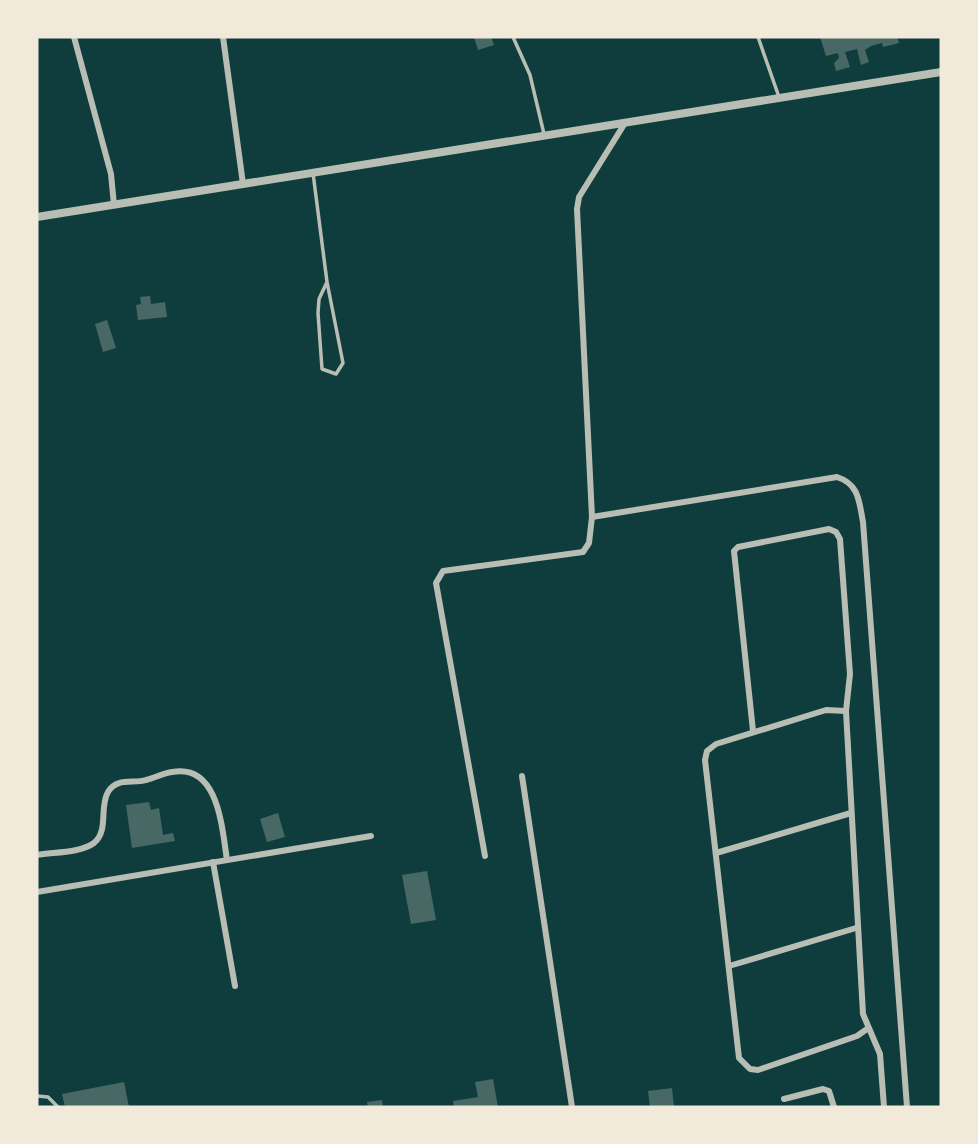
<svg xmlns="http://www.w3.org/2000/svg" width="978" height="1144" font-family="Literata,serif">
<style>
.building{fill:#486865}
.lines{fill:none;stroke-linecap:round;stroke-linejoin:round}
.service{stroke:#b8beb3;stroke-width:3.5}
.minor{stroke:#b8beb3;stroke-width:6}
.tertiary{stroke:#b8beb3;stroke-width:8}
</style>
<rect width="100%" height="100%" fill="#0f3d3e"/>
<g class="building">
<path d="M 474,37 L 491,37 L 494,45 L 478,50 Z"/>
<path d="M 820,37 L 897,37 L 899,43 L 883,47 L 882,43 L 871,46 L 865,50 L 869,62 L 861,65 L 857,49 L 845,52 L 850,67 L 836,71 L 834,63 L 839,58 L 838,53 L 826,56 Z"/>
<path d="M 150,296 L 151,304 L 165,302 L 167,317 L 138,320 L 136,305 L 141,304 L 140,297 Z"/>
<path d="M 107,320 L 116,348 L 103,352 L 95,324 Z"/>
<path d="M 149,802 L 151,810 L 159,808 L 163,835 L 173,833 L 175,841 L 132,848 L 126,805 Z"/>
<path d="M 278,813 L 285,837 L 267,842 L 260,819 Z"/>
<path d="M 427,871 L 436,920 L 411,924 L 402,875 Z"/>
<path d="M 493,1079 L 498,1107 L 454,1107 L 453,1101 L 478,1097 L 475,1082 Z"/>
<path d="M 124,1082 L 129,1107 L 65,1107 L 62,1094 Z"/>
<path d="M 672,1088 L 674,1107 L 650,1107 L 648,1091 Z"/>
<path d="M 382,1100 L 383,1107 L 368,1107 L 367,1102 Z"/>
</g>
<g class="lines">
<g class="service">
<path d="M 513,37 L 530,75 L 544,134"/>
<path d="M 758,37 L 779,97"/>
<path d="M 313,173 L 327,282 L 319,299 L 318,313 L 322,369 L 336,374 L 343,363 L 327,282"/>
<path d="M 37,1096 L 48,1097 L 58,1107"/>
</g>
<g class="minor">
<path d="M 74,37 L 111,174 L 114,205"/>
<path d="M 223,37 L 243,184"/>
<path d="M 592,517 L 837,477 C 859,484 859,501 863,522 L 907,1107"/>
<path d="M 846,711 L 826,710 L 716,744 L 707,751 L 705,760 L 739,1058 L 750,1069 L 758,1070 L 857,1036 L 867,1029"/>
<path d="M 753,731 L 734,551 L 738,547 L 829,529 L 836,532 L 840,539 L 850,674 L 846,711 L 863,1014 L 880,1054 L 884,1107"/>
<path d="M 522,776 L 572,1107"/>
<path d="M 716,853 L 851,813"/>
<path d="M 37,855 C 54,852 80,853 94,843 C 109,831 99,807 108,792 C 117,777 133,784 146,780 C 155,778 163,773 172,772 C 219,763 222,829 227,860"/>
<path d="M 485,856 L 436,583 L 443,571 L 583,552 L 589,543 L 592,517 L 577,209 L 579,197 L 625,123"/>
<path d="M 213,862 L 235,986"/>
<path d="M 37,892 L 371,836"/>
<path d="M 729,966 L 856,928"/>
<path d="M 784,1099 L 823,1089 L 829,1091 L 834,1107"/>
</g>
<path class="tertiary" d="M 37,217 L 941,72"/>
</g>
<rect width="978" height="1144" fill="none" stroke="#f1e9da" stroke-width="77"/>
</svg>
